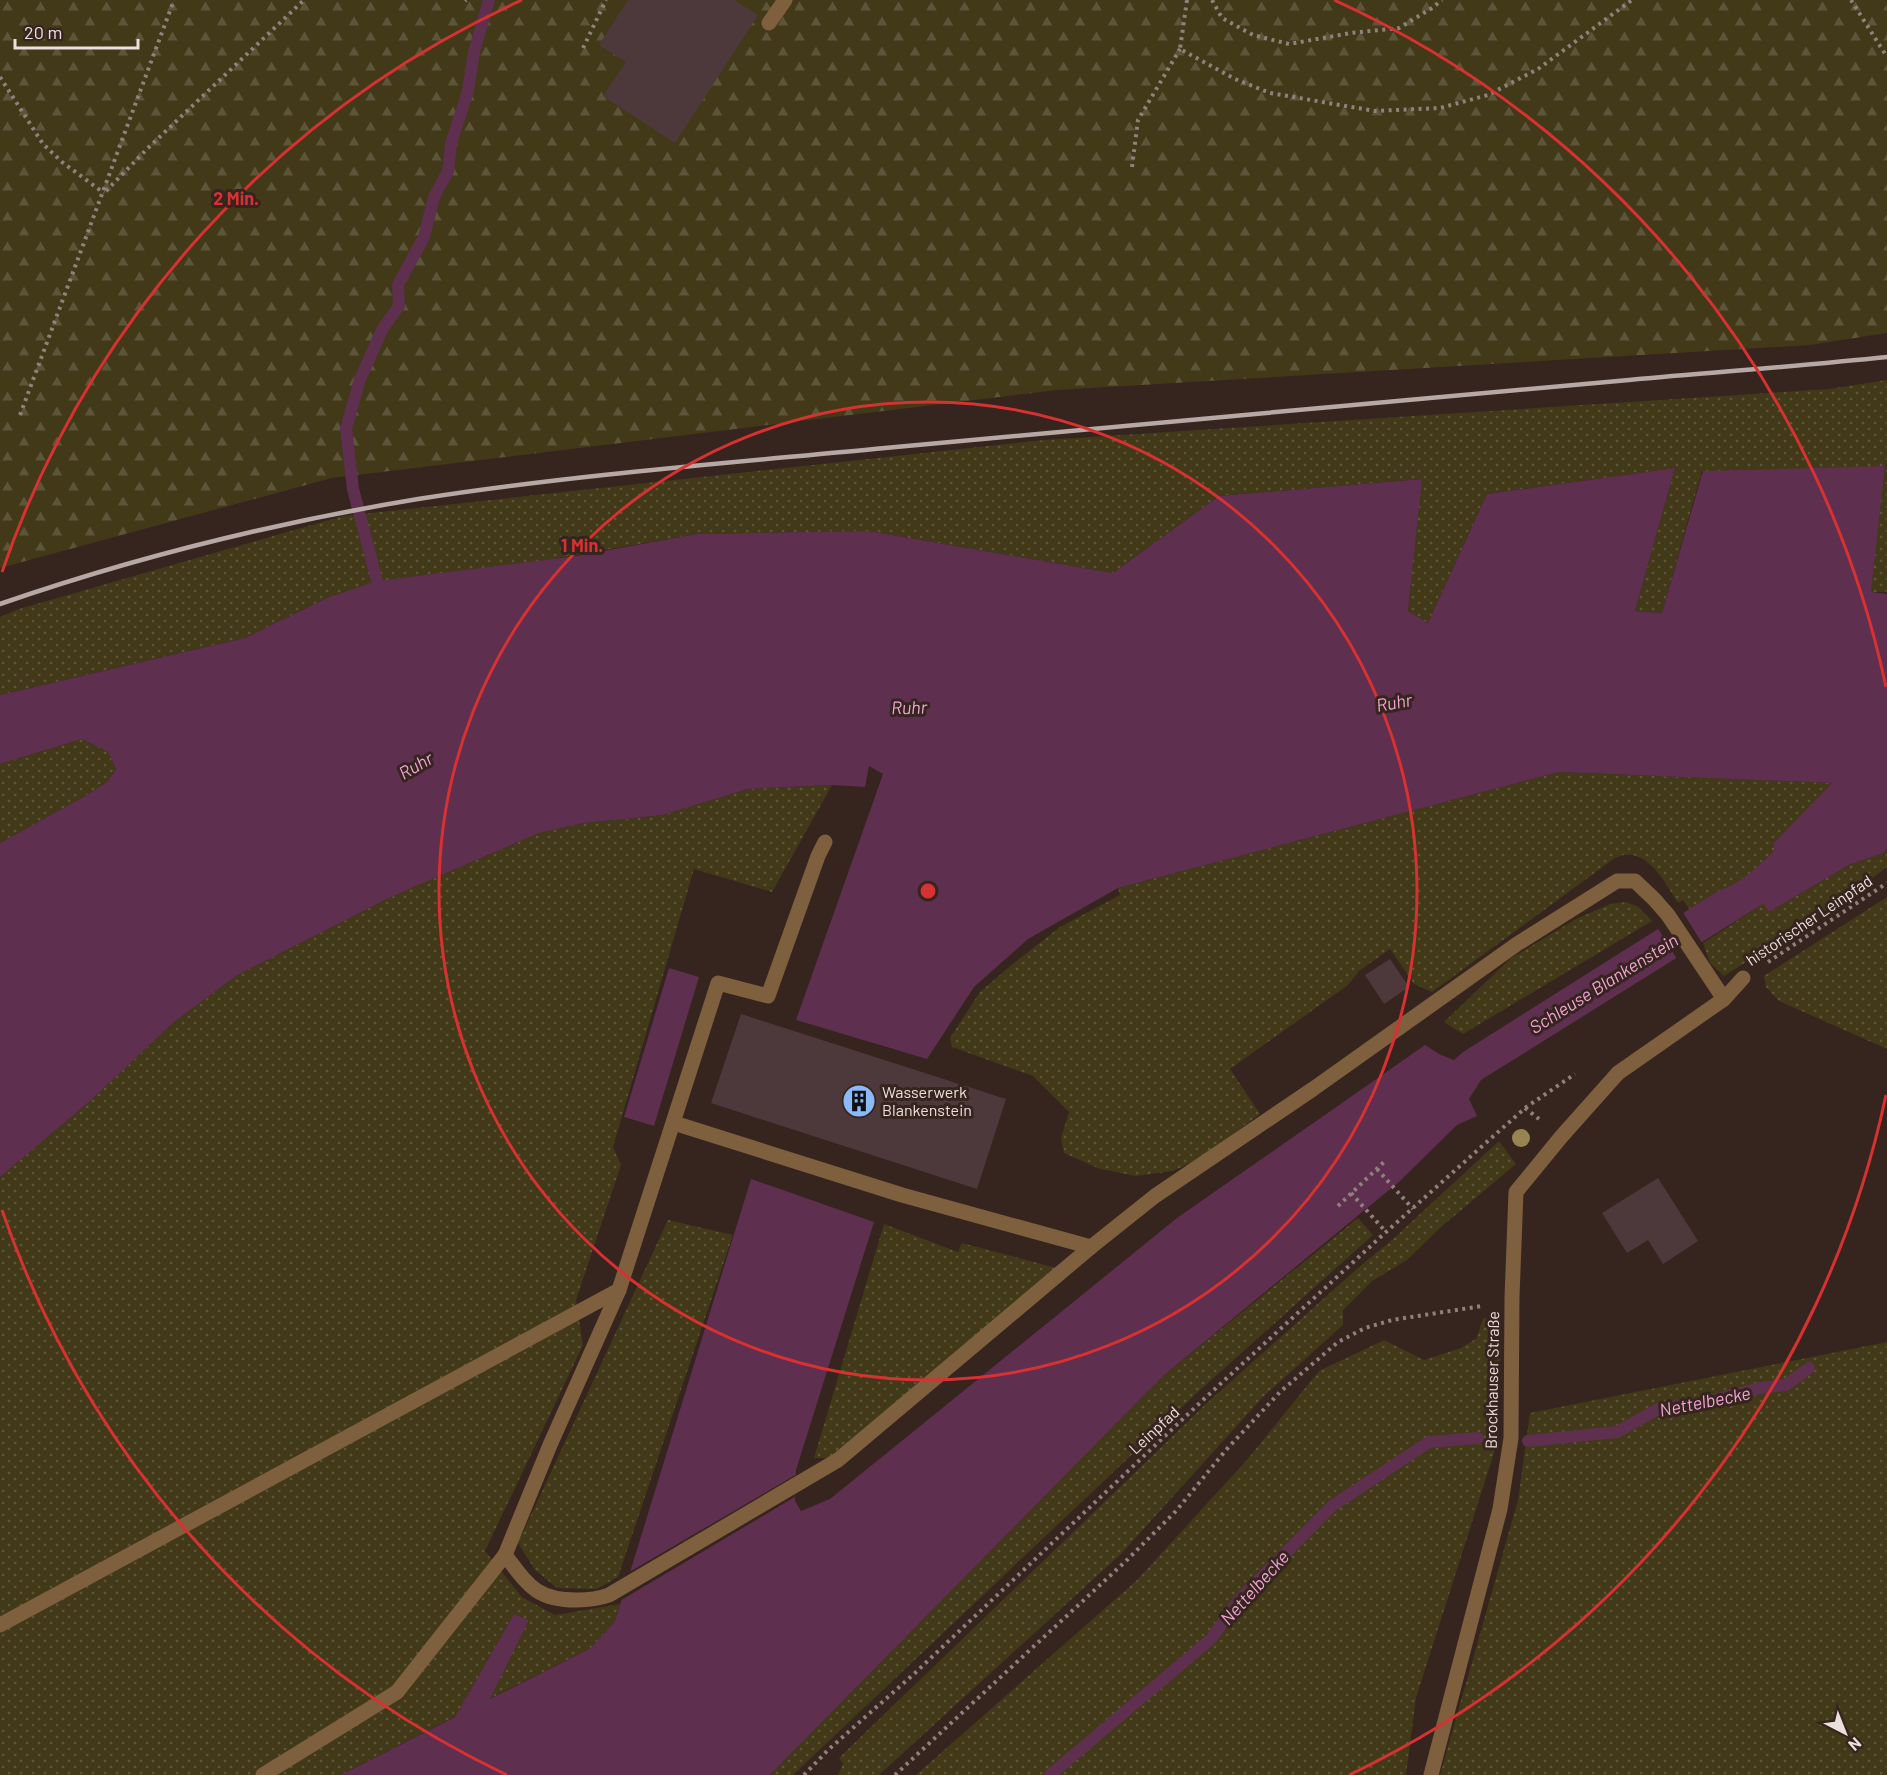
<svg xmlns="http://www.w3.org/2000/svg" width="1887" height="1775" font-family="Barlow,sans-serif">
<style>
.grass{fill:url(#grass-dots)}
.forest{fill:url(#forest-firs)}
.water{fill:#5e2f4e}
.pier{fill:#36241f}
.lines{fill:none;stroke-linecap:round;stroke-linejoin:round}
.stream{stroke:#5e2f4e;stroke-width:12}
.building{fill:#4d393b}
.path{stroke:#90817d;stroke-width:4;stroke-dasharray:3 4.5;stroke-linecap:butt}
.lane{stroke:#7e5f3e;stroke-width:15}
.rail{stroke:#b6a8a4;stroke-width:4.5}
.tree{fill:#988453}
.ring{fill:none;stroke:#d73131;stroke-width:3}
.labels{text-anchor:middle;stroke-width:6;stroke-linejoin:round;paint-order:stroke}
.street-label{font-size:16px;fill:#ece0dc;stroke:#36241f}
.poi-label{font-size:16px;fill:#ece0dc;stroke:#36241f;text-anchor:start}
.water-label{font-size:18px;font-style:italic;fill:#f2a5d5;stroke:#36241f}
.centre{fill:#d73131;stroke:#36241f;stroke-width:3}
.ring-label{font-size:18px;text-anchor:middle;font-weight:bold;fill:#d73131;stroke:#36241f;stroke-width:6;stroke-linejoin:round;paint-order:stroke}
</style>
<defs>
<pattern id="grass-dots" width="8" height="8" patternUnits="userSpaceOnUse" patternTransform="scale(1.5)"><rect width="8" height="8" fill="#413918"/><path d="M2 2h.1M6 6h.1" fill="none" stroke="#5d5539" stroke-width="1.8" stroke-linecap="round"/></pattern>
<pattern id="forest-firs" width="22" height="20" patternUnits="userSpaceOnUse" patternTransform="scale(1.5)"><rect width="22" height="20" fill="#413918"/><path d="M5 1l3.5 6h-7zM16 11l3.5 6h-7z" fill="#5d5539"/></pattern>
</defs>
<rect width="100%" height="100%" fill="#36241f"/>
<g class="grass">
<path d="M 1887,380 L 1887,592 L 1871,592 L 1702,471 L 1662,613 L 1635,611 L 1675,468 L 1487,494 L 1428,623 L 1408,611 L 1421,479 L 1219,496 L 1113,573 L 869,531 L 697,534 L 327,598 L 245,638 L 0,695 L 0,617 L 19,609 L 343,516 L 1044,440 L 1829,389 Z"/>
<path d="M 82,739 L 108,752 L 116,769 L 107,782 L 87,795 L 0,843 L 0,764 Z"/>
<path d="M 1559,772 L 1833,783 L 1774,843 L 1774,851 L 1745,878 L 1728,889 L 1718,891 L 1690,910 L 1683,900 L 1678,903 C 1666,885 1651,852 1624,855 C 1615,856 1607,864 1600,869 L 1432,992 L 1414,984 L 1390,949 L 1359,971 L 1348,985 L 1230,1069 L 1260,1114 L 1199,1159 L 1173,1171 L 1136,1176 L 1100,1169 L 1064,1153 L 1061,1138 L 1069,1112 L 1033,1076 L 952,1047 L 950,1038 L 980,992 L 1015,962 L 1060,927 L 1120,895 L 1118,888 Z"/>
<path d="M 832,785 L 772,892 L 694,869 L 613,1147 L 621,1165 L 576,1300 L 583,1345 L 485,1551 L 522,1597 L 555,1615 L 620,1604 L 615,1621 L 591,1648 L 489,1699 L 529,1620 L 514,1614 L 456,1716 L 341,1775 L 0,1775 L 0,1177 L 88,1103 L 174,1022 L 236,976 L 389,898 L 539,833 L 585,823 L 663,815 L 748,789 Z"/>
<path d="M 1887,849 L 1887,867 L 1846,898 L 1724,976 L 1710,963 L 1703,943 L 1763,904 L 1769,912 L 1849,865 L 1884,853 Z"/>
<path d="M 1887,897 L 1887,1049 L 1779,1001 L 1766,987 L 1764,976 Z"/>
<path d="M 1626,902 L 1637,906 L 1652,921 L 1463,1034 L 1444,1022 L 1510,959 L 1576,919 L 1610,904 Z"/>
<path d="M 1499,1141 L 1516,1164 L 1441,1227 L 1407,1260 L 1372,1281 L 1343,1310 L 1343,1325 L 1262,1398 L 1121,1554 L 879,1775 L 838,1775 L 843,1764 L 839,1758 L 1208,1402 L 1359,1267 L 1392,1240 Z"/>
<path d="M 1358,1218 L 1373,1235 L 1198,1392 L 793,1775 L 770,1775 L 1163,1376 Z"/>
<path d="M 668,1220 L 733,1235 L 618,1577 L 597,1589 L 557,1588 L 535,1570 L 518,1543 Z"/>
<path d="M 884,1224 L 958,1252 L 962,1243 L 1060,1269 L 830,1458 L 814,1458 Z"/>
<path d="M 1483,1318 L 1502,1321 L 1495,1450 L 1416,1698 L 1406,1775 L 916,1775 L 1137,1580 L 1246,1461 L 1319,1371 L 1384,1340 L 1424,1360 L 1461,1348 L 1477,1338 Z"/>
<path d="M 1887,1342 L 1887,1775 L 1440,1775 L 1518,1500 L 1530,1413 Z"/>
</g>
<path class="forest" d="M 0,0 L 1887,0 L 1887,333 L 1810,345 L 1057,390 L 332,478 L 0,568 Z"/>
<g class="water">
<path d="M 1885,466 L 1871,592 L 1887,594 L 1887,849 L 1884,853 L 1849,865 L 1769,912 L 1763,904 L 1481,1080 L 1469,1099 L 1477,1116 L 1457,1125 L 1400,1181 L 1163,1376 L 770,1775 L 341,1775 L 455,1717 L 514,1614 L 529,1620 L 490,1699 L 591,1648 L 615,1621 L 751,1179 L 874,1222 L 796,1470 L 795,1501 L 801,1511 L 830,1499 L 1177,1218 L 1425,1045 L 1439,1054 L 1454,1060 L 1463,1052 L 1718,891 C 1740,884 1757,867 1774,851 L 1774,843 L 1832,783 L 1559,772 L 1118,888 L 1028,939 L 974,987 L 927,1059 L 796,1020 L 883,774 L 869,766 L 865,787 L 832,785 L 748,789 L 663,815 L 585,823 L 539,833 L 389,898 L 236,976 L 174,1022 L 88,1103 L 0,1177 L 0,843 L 87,795 L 107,782 L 116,769 L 108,752 L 82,739 L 0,764 L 0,695 L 245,638 L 327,598 L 377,581 L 576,556 L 697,534 L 869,531 L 1113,573 L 1219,496 L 1422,479 L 1408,611 L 1428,623 L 1487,494 L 1675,468 L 1635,611 L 1662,613 L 1703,471 Z"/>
<path d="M 669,968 L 699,977 L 654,1126 L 624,1117 Z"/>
</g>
<g class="pier">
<path d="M 1682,911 L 1704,946 L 1679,962 L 1657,927 Z"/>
<path d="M 799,1473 L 798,1495 L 618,1602 L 626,1574 Z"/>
</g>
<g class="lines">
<g class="stream">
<path d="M 377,581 L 353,489 L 346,429 L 360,379 L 383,328 L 399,306 L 398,285 L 424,237 L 434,197 L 448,171 L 451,144 L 468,91 L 474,52 L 489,0"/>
<path d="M 1528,1441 L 1617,1432 L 1660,1408 L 1702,1403 L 1760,1388 L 1786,1385 L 1809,1368"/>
<path d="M 1050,1775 L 1211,1639 L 1238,1601 L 1332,1506 L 1429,1442 L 1478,1438"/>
</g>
</g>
<g class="building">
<path d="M 628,0 L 734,0 L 758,15 L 675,143 L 603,96 L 626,62 L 599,45 Z"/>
<path d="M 1390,959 L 1409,987 L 1384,1004 L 1365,975 Z"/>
<path d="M 741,1014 L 1006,1099 L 977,1189 L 711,1103 Z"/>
<path d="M 1658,1178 L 1698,1241 L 1663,1264 L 1648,1240 L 1627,1253 L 1602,1213 Z"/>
</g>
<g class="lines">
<g class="path">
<path d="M 1187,0 L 1180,49 L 1235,79 L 1270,93 L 1375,111 L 1440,108 L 1488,95 L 1538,69 L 1632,0"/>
<path d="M 1212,0 L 1222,18 L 1253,35 L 1289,44 L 1351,33 L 1399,28 L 1432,8 L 1442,0"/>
<path d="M 1851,0 L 1887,57"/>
<path d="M 465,1 L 466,0"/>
<path d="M 583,48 L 606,0"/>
<path d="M 0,77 L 43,144 L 62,162 L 104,193"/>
<path d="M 1132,167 L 1138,120 L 1180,49"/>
<path d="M 106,191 L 148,148 L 304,0"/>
<path d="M 20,415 L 174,0"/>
<path d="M 1768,962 L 1887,883"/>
<path d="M 1525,1108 L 1539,1119"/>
<path d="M 1377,1169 L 1413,1209"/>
<path d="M 1351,1193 L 1386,1232"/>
<path d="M 1338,1206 L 1385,1161"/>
<path d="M 804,1775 L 828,1750 L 915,1673 L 1204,1399 L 1386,1232 L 1525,1108 L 1575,1074"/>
<path d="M 895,1775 L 1127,1560 L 1176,1511 L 1226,1450 L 1280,1392 L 1338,1342 L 1365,1328 L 1392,1320 L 1482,1306"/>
</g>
<g class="lane">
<path d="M 769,23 L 785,0"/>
<path d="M 825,842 L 818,856 L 768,996 L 718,983 L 619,1290 L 550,1445 L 505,1555 C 528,1585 536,1600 577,1600 C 589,1600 598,1599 609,1595 L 838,1460 L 1091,1247 L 1155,1196 L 1313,1089 L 1517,944 L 1617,881 L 1635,881 L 1654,899 L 1668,915 L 1724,999"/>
<path d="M 674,1123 L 902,1195 L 1091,1247"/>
<path d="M 0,1625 L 619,1290"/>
<path d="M 263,1775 L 397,1692 L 505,1555"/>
<path d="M 1431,1775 L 1500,1509 L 1511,1438 L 1512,1297 L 1516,1192 L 1561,1137 L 1618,1073 L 1724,999 L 1743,978"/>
</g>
<path class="rail" d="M 0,604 C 133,558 279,522 418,499 C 572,475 729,463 885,448 C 1133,424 1381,403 1629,380 C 1715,372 1801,366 1887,357"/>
</g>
<circle class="tree" cx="1521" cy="1138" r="9"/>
<g class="ring">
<circle cx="928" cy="891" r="489"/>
<path d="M1886 1095A979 979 0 0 1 1349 1775M507 1775A979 979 0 0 1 2 1210M2 572A979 979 0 0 1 522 0M1334 0A979 979 0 0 1 1886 687"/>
</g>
<defs>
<g id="building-disc" transform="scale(1.725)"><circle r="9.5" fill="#8abafc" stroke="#36241f"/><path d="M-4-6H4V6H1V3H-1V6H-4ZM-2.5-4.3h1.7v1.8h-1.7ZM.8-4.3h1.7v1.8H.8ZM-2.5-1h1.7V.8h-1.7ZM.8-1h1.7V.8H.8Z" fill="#111"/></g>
</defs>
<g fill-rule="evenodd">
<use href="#building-disc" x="859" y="1101"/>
</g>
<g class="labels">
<g class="street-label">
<text transform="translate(1809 920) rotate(-34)" y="6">historischer Leinpfad</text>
<text transform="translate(1492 1380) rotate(-89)" y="6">Brockhauser Straße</text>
<text transform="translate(1154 1430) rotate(-43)" y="6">Leinpfad</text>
</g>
<g class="poi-label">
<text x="882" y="1098">Wasserwerk<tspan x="882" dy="18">Blankenstein</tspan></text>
</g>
<g class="water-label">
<text transform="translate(1394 703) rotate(-10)" y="6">Ruhr</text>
<text transform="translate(909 708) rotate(-1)" y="6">Ruhr</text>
<text transform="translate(416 766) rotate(-30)" y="6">Ruhr</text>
<text transform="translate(1604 984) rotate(-32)" y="6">Schleuse Blankenstein</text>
<text transform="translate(1705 1402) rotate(-11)" y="6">Nettelbecke</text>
<text transform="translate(1255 1588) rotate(-48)" y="6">Nettelbecke</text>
</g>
</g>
<circle cx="928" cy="891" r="9" class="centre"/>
<g class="ring-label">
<text x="236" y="205">2 Min.</text>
<text x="582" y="552">1 Min.</text>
</g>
<g transform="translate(1845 1733) rotate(138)" stroke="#36241f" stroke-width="4.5" paint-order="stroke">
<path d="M0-4.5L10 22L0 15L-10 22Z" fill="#ece0dc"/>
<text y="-9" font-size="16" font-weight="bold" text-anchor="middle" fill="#ece0dc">N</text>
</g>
<path d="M15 39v9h123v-9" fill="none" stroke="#ece0dc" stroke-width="3"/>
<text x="24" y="39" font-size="18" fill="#ece0dc" stroke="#36241f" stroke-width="4.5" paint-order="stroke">20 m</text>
</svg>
